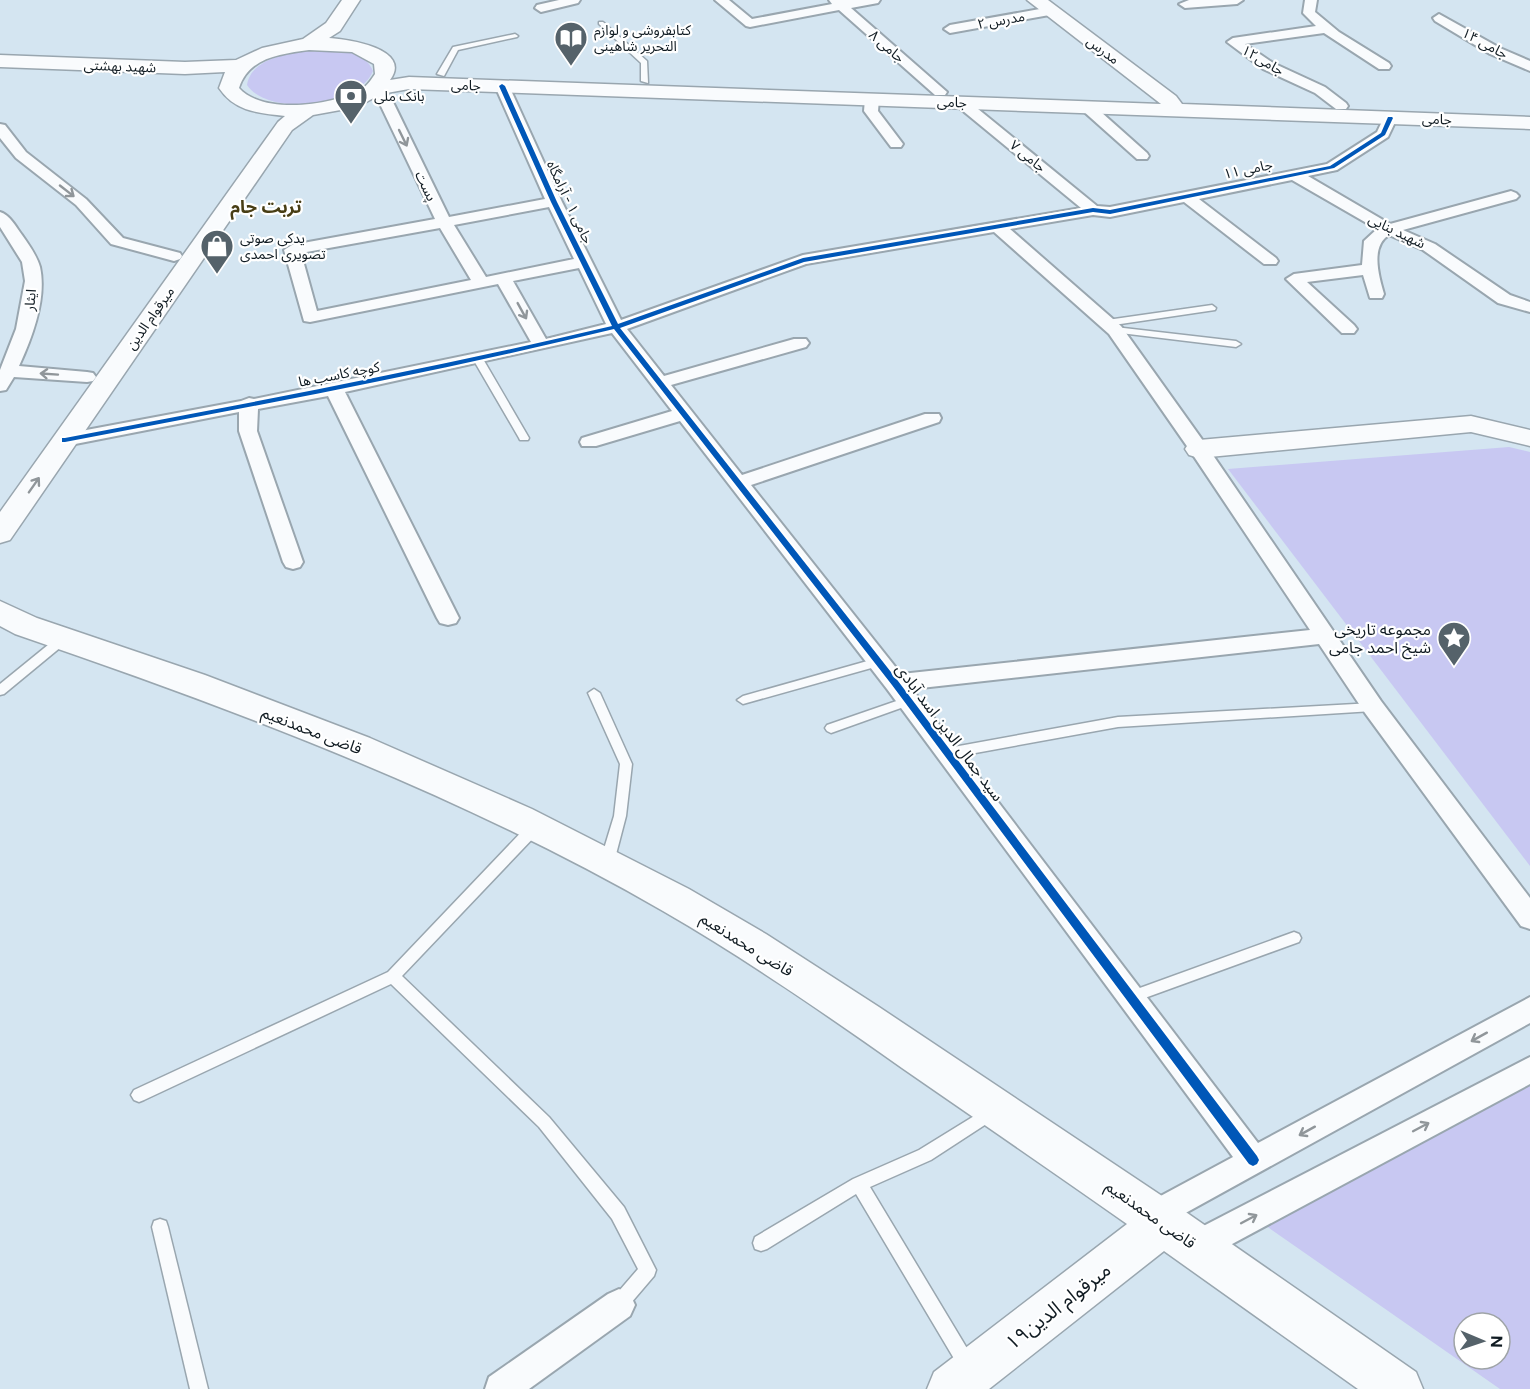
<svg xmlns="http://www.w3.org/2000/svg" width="1530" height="1389" font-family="Figtree,'Noto Sans Arabic',sans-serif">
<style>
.green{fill:#c8c8f2;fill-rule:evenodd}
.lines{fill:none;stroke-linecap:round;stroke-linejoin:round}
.lane-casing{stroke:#99a6af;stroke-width:3}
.street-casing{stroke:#99a6af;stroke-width:4}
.secondary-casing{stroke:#99a6af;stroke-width:3}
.lane{fill:#f9fbfd;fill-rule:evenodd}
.street{fill:#f9fbfd;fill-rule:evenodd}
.secondary{fill:#f9fbfd;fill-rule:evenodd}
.cycleway-casing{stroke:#fff;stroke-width:4}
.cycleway{fill:#0057b8;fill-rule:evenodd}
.oneway{stroke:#90969a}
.labels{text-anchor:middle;stroke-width:4.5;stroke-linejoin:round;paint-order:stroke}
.far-street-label{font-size:14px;fill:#101b22;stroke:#fff}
.far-poi-label{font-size:14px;fill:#101b22;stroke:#fff;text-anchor:start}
.poi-label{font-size:16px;fill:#101b22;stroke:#fff;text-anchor:end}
.street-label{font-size:16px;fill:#101b22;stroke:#fff}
.far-district-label{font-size:18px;font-weight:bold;fill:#483e15;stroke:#fff}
.near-street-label{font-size:20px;fill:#101b22;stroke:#fff}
</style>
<rect width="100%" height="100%" fill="#d4e5f1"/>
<g class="green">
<path d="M 308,50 C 329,50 364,47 373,71 C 359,107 268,117 247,85 C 251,59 286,54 308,50 Z"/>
<path d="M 1509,447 L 1530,452 L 1530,866 L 1228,469 Z"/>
<path d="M 1530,1084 L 1530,1389 L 1500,1389 L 1259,1221 ZM 1464,1323 L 1500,1323 L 1500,1359 L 1464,1359 Z"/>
</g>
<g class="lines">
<g class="lane-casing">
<g id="lane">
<path d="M 599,22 L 603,22 L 647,61 L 648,83 L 641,81 L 641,63 L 599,24 Z"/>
<path d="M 515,34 L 518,36 L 517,37 L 458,50 L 444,76 L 437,74 L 453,47 Z"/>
<path d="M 1212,305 L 1216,308 L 1215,310 L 1107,326 L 1102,323 L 1107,320 Z"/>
<path d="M 1115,327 L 1236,341 L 1241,344 L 1236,347 L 1112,332 L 1110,330 Z"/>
<path d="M 478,356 L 483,359 L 529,438 L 528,440 L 520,440 L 519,438 L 473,359 Z"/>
<path d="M 63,635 L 69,639 L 67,642 L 4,694 L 0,695 L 0,684 L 59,636 Z"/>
<path d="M 878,658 L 882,659 L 884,662 L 882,665 L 743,704 L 737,700 L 743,696 Z"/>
<path d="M 594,689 L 600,693 L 632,764 L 626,816 L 614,862 L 612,866 L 607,867 L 602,866 L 600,862 L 614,816 L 620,764 L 588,693 Z"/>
<path d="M 908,697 L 912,698 L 914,701 L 912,704 L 831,733 L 827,731 L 825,728 L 827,725 Z"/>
<path d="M 1373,703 L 1379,707 L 1373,711 L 1118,727 L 948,758 L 944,756 L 942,753 L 944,750 L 948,748 L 1118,717 Z"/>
<path d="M 535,822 L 540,823 L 542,827 L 540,831 L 402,976 L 549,1117 L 624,1207 L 656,1270 L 654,1276 L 625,1310 L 619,1312 L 613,1310 L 611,1304 L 613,1298 L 638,1269 L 612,1219 L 539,1127 L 391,984 L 144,1100 L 139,1102 L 134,1100 L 131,1095 L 134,1090 L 388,972 L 530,823 Z"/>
<path d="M 1294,932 L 1299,934 L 1301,938 L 1299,942 L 1131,1003 L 1126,1001 L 1124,997 L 1126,993 Z"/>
<path d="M 992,1105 L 997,1107 L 1000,1112 L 997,1117 L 931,1160 L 870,1187 L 974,1360 L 977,1366 L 974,1372 L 968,1375 L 962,1372 L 856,1194 L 767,1249 L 761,1251 L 755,1249 L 753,1243 L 755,1237 L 853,1179 L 919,1150 Z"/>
<path d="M 160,1219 L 166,1221 L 168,1227 L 208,1389 L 190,1389 L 152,1227 L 154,1221 Z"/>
</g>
</g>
<g class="street-casing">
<g id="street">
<path d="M 559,0 L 580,0 L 578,3 L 541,12 L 535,8 L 537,5 Z"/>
<path d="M 715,0 L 729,0 L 752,19 L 832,4 L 829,0 L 880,0 L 878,3 L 851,8 L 947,92 L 945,95 L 935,95 L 839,10 L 750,27 L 746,26 Z"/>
<path d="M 1189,0 L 1243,0 L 1237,4 L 1185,8 L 1179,4 Z"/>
<path d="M 1305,0 L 1317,0 L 1315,12 L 1339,32 L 1389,63 L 1391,66 L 1389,69 L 1379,69 L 1324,33 L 1245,44 L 1273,63 L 1325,87 L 1346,103 L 1348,106 L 1346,109 L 1336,109 L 1315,93 L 1263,69 L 1227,42 L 1233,38 L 1316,26 L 1303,13 Z"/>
<path d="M 1051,7 L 1057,11 L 1055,14 L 950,33 L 944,29 L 950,25 Z"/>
<path d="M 1439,14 L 1500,48 L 1530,61 L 1530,71 L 1490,54 L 1435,21 L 1433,18 Z"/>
<path d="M 502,82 L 509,86 L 562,202 L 621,320 L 803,255 L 1081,208 L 957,106 L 955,103 L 962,99 L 967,100 L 1097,206 L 1110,207 L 1327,164 L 1377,132 L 1385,115 L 1390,114 L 1397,118 L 1388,137 L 1337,170 L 1308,176 L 1390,224 L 1511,191 L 1516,193 L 1519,196 L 1516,199 L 1403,230 L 1435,244 L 1510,295 L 1530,302 L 1530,312 L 1498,303 L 1423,250 L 1389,235 C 1370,246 1379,277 1384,294 L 1382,298 L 1370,298 L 1363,275 L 1307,282 L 1354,325 L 1357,329 L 1354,333 L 1342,333 L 1286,279 L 1294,274 L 1362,265 L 1364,241 L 1377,229 L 1292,180 L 1199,199 L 1276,258 L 1278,261 L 1276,264 L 1264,264 L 1184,202 L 1110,217 L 1093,215 L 1010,229 L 1121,326 L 1206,445 L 1381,701 L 1530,898 L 1530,929 L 1521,926 L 1365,713 L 1319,644 L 912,689 L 1258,1143 L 1530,997 L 1530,1023 L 1153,1231 L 1142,1226 L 1138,1216 L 1142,1206 L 1233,1157 L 887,689 L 680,421 L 596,446 L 582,446 L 580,442 L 582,438 L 672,411 L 612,333 L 345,392 L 459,618 L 456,623 L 448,625 L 440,623 L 437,618 L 328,396 L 258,409 L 257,431 L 303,562 L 300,567 L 293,569 L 286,567 L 283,562 L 239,431 L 239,412 L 65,446 L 58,444 L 56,440 L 58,436 L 65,434 L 241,401 L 249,398 L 254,399 L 531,342 L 498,284 L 310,322 L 304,321 L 284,250 L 292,245 L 435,219 L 379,102 L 367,89 L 374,85 L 379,86 L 392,100 L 449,217 L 545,199 L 495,86 ZM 549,207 L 574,259 L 486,277 L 454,225 ZM 440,228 L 471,280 L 317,311 L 301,253 ZM 994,232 L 1109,334 L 1191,452 L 1310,630 L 901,674 L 751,485 L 939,422 L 941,418 L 939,414 L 925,414 L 742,475 L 671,385 L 806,347 L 809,343 L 806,339 L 794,339 L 664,376 L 627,329 L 806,264 ZM 579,268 L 606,324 L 546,339 L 513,281 Z"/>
<path d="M 872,95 L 879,99 L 878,111 L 903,144 L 901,147 L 891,147 L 864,111 L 865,99 Z"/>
<path d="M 1087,103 L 1092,104 L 1147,153 L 1149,156 L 1147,159 L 1137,159 L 1082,110 L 1080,107 Z"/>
<path d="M 0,124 L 5,125 L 26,152 L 86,199 L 123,238 L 180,253 L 182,256 L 180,259 L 174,261 L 111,244 L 76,205 L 16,158 L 0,138 Z"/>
<path d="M 0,212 C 10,215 16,227 22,235 C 29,245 37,256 40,267 C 47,299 32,338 19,366 L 87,372 L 93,373 L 96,377 L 93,381 L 87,382 L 14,377 L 6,390 L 0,391 L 0,370 L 16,329 L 25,281 L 22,262 L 0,227 Z"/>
<path d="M 1530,1057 L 1530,1084 L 1208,1257 L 1197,1261 L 1186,1257 L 1182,1246 L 1186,1235 Z"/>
<path d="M 619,1289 L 630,1294 L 635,1305 L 630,1316 L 529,1389 L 485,1389 L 489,1377 L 608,1294 Z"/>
</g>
</g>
<g class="secondary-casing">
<g id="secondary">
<path d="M 342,0 L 360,0 L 340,31 L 329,38 C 348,39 413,49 390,80 L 409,77 L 1161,104 L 1027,0 L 1048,0 L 1176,96 L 1182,104 L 1530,117 L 1530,129 L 409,89 L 381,94 L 357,107 L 313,115 L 292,130 L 10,540 L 0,543 L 0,512 L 278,122 L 285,116 C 259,113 235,112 219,88 L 225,72 L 185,74 L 0,67 L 0,55 L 185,62 L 236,60 L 262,48 L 303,39 L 326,23 ZM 309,50 L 352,52 L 374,64 L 375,74 C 372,78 368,85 363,88 C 334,106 263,115 239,88 C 249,57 281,54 309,50 Z"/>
<path d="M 1471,416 L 1530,430 L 1530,446 L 1471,432 L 1199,458 L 1189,455 L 1185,449 L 1189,443 L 1199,440 Z"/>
<path d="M 0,601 L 37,618 L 205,675 L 370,738 L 532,809 L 689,889 L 766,934 L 879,1007 L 1180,1208 L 1416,1372 L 1423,1389 L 1358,1389 L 1164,1251 L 989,1389 L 927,1389 L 934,1372 L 1127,1224 C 1052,1171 977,1120 902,1068 C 824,1013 746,959 663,911 C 458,793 237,710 15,634 L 0,626 Z"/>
</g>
</g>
<use href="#lane" class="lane"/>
<use href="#street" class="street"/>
<use href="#secondary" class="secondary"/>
<g class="cycleway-casing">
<path id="cycleway" d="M 502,84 L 505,86 L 557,202 L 618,324 L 803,258 L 1093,208 L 1110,210 L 1330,166 L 1381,133 L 1388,117 L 1392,117 L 1393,118 L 1385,135 L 1334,168 L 1110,214 L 1093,212 L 804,262 L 620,328 L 898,681 L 1257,1156 L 1259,1160 L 1257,1164 L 1253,1166 L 1249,1164 L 892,685 L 614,329 C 433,373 249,407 65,442 L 62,442 L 62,438 L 65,438 C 248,403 431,369 612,326 L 551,202 L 499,86 Z"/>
</g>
<use href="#cycleway" class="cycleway"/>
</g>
<defs><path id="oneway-shaft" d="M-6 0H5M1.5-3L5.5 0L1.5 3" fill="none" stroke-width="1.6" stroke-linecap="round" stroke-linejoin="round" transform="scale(1.5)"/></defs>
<g class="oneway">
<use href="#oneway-shaft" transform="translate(403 138) rotate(64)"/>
<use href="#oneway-shaft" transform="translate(67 191) rotate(38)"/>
<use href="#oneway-shaft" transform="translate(522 311) rotate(61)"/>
<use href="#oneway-shaft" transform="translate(49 374) rotate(-176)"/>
<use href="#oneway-shaft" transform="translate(34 485) rotate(-55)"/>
<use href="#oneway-shaft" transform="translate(1479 1037) rotate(151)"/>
<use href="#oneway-shaft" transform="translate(1421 1127) rotate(-28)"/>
<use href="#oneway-shaft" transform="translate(1307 1131) rotate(151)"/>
<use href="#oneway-shaft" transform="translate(1249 1219) rotate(-28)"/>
</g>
<defs>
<g id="library-pin" transform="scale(1.725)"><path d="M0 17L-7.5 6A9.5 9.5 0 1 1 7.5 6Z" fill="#55626a" stroke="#fff"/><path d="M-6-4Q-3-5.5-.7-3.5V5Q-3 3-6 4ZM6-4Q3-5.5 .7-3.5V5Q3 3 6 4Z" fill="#fff"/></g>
<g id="bank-pin" transform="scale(1.725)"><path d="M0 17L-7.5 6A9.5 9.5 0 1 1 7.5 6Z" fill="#55626a" stroke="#fff"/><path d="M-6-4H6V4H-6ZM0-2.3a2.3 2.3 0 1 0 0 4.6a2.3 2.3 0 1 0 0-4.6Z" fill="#fff"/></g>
<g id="shop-pin" transform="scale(1.725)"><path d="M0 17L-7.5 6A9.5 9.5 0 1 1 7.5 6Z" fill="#55626a" stroke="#fff"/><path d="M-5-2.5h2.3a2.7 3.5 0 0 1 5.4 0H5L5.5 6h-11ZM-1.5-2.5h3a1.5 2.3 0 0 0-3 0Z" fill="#fff"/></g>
<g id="sight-pin" transform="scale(1.725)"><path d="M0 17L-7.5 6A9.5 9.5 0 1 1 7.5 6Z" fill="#55626a" stroke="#fff"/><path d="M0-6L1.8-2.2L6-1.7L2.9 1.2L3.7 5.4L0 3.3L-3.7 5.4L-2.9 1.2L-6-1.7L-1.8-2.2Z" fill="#fff"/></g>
</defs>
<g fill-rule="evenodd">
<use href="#library-pin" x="571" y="38"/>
<use href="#bank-pin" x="351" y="96"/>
<use href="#shop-pin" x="217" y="246"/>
<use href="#sight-pin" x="1454" y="638"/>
</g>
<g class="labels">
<g class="far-street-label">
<text transform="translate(1001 20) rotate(-10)" y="5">مدرس ۲</text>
<text transform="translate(1485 43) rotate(28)" y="5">جامی ۱۴</text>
<text transform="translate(887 46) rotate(41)" y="5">جامی ۸</text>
<text transform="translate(1103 50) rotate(37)" y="5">مدرس</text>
<text transform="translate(1263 60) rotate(30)" y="5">جامی۱۲</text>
<text transform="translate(120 66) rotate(2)" y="5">شهید بهشتی</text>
<text transform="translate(466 85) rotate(2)" y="5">جامی</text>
<text transform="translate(952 102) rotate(2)" y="5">جامی</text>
<text transform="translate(1437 119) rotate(2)" y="5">جامی</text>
<text transform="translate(1028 156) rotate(39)" y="5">جامی ۷</text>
<text transform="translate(1248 169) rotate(-12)" y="5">جامی ۱۱</text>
<text transform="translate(426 186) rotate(64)" y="5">پست</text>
<text transform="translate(570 202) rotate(65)" y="5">جامی ۱ - آرامگاه</text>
<text transform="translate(1397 231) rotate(26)" y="5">شهید بنایی</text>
<text transform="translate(30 300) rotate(-85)" y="5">ایثار</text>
<text transform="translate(150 318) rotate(-55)" y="5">میرقوام الدین</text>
<text transform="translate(339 374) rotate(-11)" y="5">کوچه کاسب ها</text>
</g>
<g class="far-poi-label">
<text x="594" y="35">کتابفروشی و لوازم<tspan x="594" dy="16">التحریر شاهینی</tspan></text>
<text x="374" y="101">بانک ملی</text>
<text x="240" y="243">یدکی صوتی<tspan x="240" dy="16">تصویری احمدی</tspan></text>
</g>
<g class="poi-label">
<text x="1431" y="635">مجموعه تاریخی<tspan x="1431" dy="18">شیخ احمد جامی</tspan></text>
</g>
<g class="street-label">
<text transform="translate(312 730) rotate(21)" y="6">قاضی محمدنعیم</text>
<text transform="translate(950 732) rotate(53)" y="6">سید جمال الدین اسد آبادی</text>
<text transform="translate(747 944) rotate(32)" y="6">قاضی محمدنعیم</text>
<text transform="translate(1151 1214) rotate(35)" y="6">قاضی محمدنعیم</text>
</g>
<g class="far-district-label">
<text x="266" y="213">تربت جام</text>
</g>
<g class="near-street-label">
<text transform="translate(1058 1306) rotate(-38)" y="7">میرقوام الدین۱۹</text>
</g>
</g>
<g transform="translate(1482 1341) rotate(92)"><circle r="28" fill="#ffffff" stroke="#9fa4a7" stroke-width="1.5"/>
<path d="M0-4.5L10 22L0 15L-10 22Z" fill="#55626a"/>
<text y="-9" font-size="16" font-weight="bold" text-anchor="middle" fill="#101b22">N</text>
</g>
</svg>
